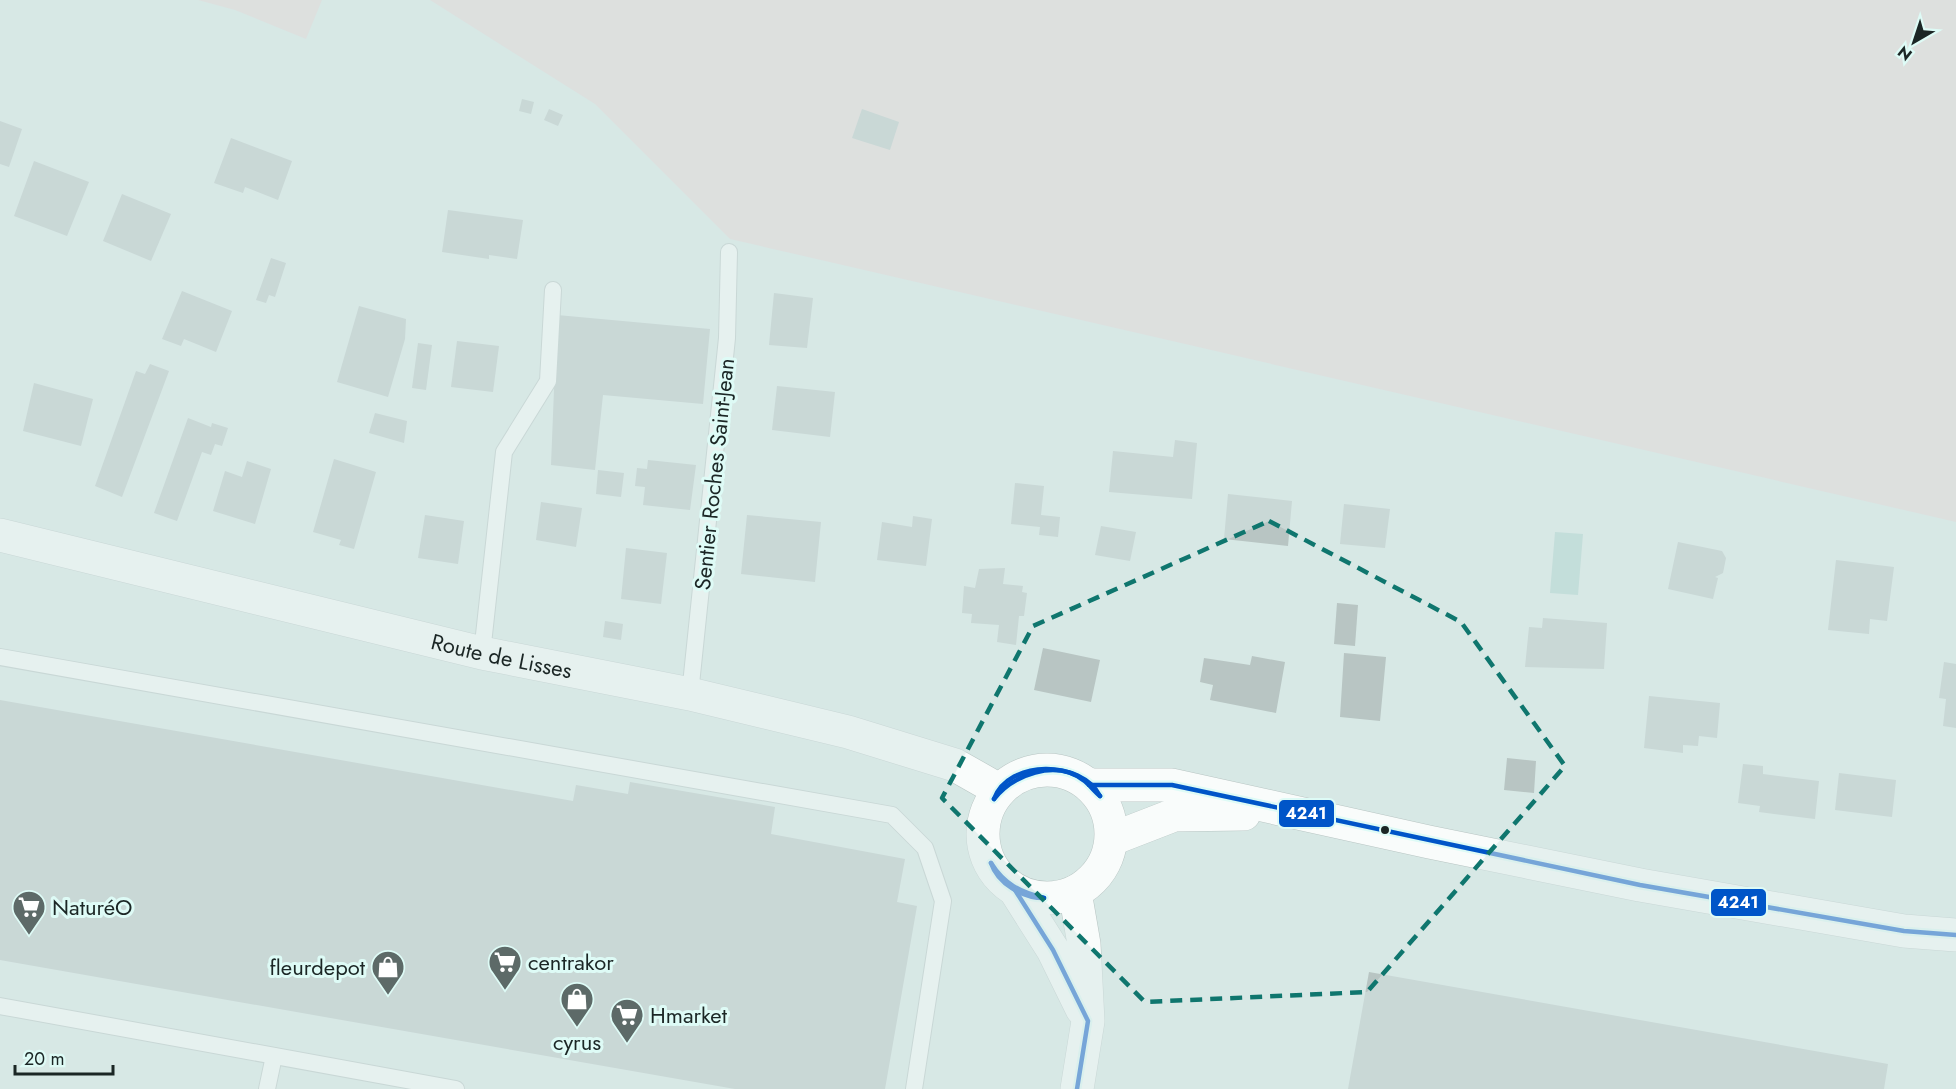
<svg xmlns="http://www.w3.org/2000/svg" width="1956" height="1089" font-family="Jost,sans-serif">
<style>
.green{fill:#e4d7d6}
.water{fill:#acd2cc}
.building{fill:#b8c5c3}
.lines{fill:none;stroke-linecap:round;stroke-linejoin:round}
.service-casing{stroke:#b8c5c3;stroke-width:18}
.tertiary-casing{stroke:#b8c5c3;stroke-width:34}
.service{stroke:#f9fcfb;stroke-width:16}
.tertiary{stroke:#f9fcfb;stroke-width:33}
.bus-1-casing{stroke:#defbf6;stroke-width:9}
.bus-1{stroke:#0055c8;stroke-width:4.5}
.marked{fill:none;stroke:#0f766e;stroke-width:4.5;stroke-dasharray:12 8;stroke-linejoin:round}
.bus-dot{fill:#1b2625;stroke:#defbf6;stroke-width:2}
.labels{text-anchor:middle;stroke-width:6;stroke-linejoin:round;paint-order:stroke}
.street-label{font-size:22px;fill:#1b2625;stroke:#defbf6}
.poi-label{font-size:22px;fill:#1b2625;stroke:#defbf6;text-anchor:start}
.line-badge{stroke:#defbf6;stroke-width:2}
.badge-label{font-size:16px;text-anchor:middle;font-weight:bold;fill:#fff}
</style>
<rect width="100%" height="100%" fill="#d7e8e5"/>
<g class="green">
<path d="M 198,0 L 322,0 L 306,39 L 235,10 Z"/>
<path d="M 430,0 L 1956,0 L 1956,522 L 730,239 L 595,104 Z"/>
</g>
<path class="water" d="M 1555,532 L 1583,534 L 1578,595 L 1550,593 Z"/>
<g class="building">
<path d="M 522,99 L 534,102 L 531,114 L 519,111 Z"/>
<path d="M 549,109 L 563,115 L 558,126 L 544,120 Z"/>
<path d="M 862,109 L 899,122 L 890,150 L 852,138 Z"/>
<path d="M 0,121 L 22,129 L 9,167 L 0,164 Z"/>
<path d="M 231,138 L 292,161 L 278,200 L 245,187 L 243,193 L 214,183 Z"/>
<path d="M 34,161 L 89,182 L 67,236 L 14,216 Z"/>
<path d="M 122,194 L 171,214 L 151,261 L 103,241 Z"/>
<path d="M 448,210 L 523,220 L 517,259 L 489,255 L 489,259 L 442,252 Z"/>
<path d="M 271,258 L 286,263 L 275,297 L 269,295 L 266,303 L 256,300 Z"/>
<path d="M 182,291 L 232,311 L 216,352 L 184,339 L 181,346 L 162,339 Z"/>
<path d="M 774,293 L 813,298 L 807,348 L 769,345 Z"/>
<path d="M 359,306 L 406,319 L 405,339 L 388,397 L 337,382 Z"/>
<path d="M 557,315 L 710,329 L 703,404 L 603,395 L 595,470 L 551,465 Z"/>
<path d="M 457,341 L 499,346 L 493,392 L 451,387 Z"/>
<path d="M 418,343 L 432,345 L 426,390 L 412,388 Z"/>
<path d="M 150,364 L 169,371 L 122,497 L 95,486 L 136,371 L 145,374 Z"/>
<path d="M 34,383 L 93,399 L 81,446 L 23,431 Z"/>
<path d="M 777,386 L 835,392 L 830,437 L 772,430 Z"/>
<path d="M 375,413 L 407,421 L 404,443 L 369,433 Z"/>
<path d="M 188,418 L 211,427 L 212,423 L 228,428 L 222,446 L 215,444 L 211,455 L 202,452 L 177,521 L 154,513 Z"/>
<path d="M 1175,440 L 1197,443 L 1192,499 L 1109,492 L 1113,451 L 1173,457 Z"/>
<path d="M 334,459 L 376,472 L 354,549 L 339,545 L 341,540 L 313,532 Z"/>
<path d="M 648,460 L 696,465 L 690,510 L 643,505 L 645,487 L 635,486 L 637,468 L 647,469 Z"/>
<path d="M 247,461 L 271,469 L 255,524 L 213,511 L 225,471 L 242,477 Z"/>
<path d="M 598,470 L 624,473 L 621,497 L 596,494 Z"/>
<path d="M 1015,483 L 1044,486 L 1041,515 L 1060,517 L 1058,537 L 1039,535 L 1040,527 L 1011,524 Z"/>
<path d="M 1228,494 L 1292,501 L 1288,546 L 1224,539 Z"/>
<path d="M 541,502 L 582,508 L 576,547 L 536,540 Z"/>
<path d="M 1344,504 L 1390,509 L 1385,548 L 1340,544 Z"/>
<path d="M 425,515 L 464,521 L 458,564 L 418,558 Z"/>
<path d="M 747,515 L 821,522 L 815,582 L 741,574 Z"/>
<path d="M 913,516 L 932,519 L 926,566 L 877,560 L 882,522 L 912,527 Z"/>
<path d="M 1101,526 L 1136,532 L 1130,561 L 1095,555 Z"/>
<path d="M 1678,542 L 1722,551 L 1726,558 L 1723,573 L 1715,577 L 1718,578 L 1713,599 L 1668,589 Z"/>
<path d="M 626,548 L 667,553 L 661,604 L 621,599 Z"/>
<path d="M 1836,560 L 1894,567 L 1887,621 L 1870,619 L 1869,634 L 1828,630 Z"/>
<path d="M 1005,568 L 1003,584 L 1023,586 L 1022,592 L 1027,593 L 1024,616 L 1019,616 L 1016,645 L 997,642 L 999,625 L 971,623 L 972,614 L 962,613 L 964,586 L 975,588 L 979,569 Z"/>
<path d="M 1337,603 L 1358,605 L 1355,646 L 1334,644 Z"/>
<path d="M 1543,618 L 1607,623 L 1604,669 L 1525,667 L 1529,627 L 1542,628 Z"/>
<path d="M 605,621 L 623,624 L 621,640 L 603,637 Z"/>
<path d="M 1043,648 L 1100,660 L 1091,702 L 1034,690 Z"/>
<path d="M 1344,653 L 1386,657 L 1380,721 L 1340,717 Z"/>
<path d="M 1252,656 L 1285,662 L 1276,713 L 1210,700 L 1213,685 L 1200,682 L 1204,658 L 1250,665 Z"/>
<path d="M 1944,662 L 1956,664 L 1956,728 L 1943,726 L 1946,699 L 1939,698 Z"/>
<path d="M 1649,696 L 1720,703 L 1717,738 L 1699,736 L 1698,746 L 1683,745 L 1683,753 L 1644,748 Z"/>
<path d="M 0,700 L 573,801 L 576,785 L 628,794 L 630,782 L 775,807 L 771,834 L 905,859 L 897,902 L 917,906 L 885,1089 L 735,1089 L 0,960 Z"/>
<path d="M 1507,758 L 1536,761 L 1534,793 L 1504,790 Z"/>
<path d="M 1743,764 L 1763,766 L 1763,774 L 1819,781 L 1815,819 L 1759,812 L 1760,806 L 1738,803 Z"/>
<path d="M 1839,773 L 1896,780 L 1892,817 L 1835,810 Z"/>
<path d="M 1369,972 L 1888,1064 L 1884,1089 L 1348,1089 Z"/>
</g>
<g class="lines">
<g class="service-casing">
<g id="service">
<path d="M 482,653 L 504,452 L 548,381 L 553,290"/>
<path d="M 0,657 L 892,815 L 925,848 L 943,901 L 914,1089"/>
<path d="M 690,694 L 727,338 L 729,252"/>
<path d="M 0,1006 L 456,1089"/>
<path d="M 267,1089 L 274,1056"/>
</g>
</g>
<g class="tertiary-casing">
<g id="tertiary">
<path id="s1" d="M 0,535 L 482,653 L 690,694 L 848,732 L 955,765 L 999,790"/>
<circle cx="1047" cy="834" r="64"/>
<path d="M 1089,785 L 1172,785 L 1429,842 L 1640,885 L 1904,931 L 1956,935"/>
<path d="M 1112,839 L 1174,815 L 1244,814"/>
<path d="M 1015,890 L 1053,950 L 1082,1009"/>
<path d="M 1075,892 L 1084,944 L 1088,1021 L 1077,1089"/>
</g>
</g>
<use href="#service" class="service"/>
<use href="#tertiary" class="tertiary"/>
<g class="bus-1-casing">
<g id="bus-1">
<path d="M 1089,785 L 1172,785 L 1640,885 L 1904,931 L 1956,935"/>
<path d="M 994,799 C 1009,759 1081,760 1100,796"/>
<path d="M 994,799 C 1013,775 1055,759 1083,780 C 1089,784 1094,791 1100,796"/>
<path d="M 991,863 C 1004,884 1020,892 1044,898"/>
<path d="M 991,863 C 998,884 1023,898 1044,898"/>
<path d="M 1015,890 L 1053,950 L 1088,1021 L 1077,1089"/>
</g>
</g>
<use href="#bus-1" class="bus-1"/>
</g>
<path d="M0 0H1956V1089H0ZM 1269,521 L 1461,622 L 1565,766 L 1367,992 L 1145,1002 L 942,798 L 1033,626 Z" fill="#d7e8e5" fill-opacity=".55" fill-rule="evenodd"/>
<path class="marked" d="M 1269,521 L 1461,622 L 1565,766 L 1367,992 L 1145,1002 L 942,798 L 1033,626 Z"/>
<defs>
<g id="supermarket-pin" transform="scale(1.725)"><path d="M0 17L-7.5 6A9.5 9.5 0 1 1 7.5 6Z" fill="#5d6a68" stroke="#defbf6"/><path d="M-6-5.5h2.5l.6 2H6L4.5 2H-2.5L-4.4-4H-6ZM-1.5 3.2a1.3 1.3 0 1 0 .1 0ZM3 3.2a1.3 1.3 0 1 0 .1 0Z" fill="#fff"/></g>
<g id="shop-pin" transform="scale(1.725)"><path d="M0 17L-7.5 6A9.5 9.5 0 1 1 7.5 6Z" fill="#5d6a68" stroke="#defbf6"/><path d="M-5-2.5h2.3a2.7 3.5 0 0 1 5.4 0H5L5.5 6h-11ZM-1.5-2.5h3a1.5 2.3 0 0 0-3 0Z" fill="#fff"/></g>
</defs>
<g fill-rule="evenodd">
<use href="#supermarket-pin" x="29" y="907"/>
<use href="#supermarket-pin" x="505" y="962"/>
<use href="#shop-pin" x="388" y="967"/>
<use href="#shop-pin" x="577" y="999"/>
<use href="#supermarket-pin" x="627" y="1015"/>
</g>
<circle class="bus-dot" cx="1385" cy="830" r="5"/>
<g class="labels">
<g class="street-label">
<text transform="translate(714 474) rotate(-84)" y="8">Sentier Roches Saint-Jean</text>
<text dy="8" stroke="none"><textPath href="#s1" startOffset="516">Route de Lisses</textPath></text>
</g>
<g class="poi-label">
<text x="52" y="915">NaturéO</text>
<text x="528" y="970">centrakor</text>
<text x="365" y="975" text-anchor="end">fleurdepot</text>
<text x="650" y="1023">Hmarket</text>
<text x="577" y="1050" text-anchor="middle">cyrus</text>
</g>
</g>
<g class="line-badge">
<rect x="1278" y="799" width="57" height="29" rx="6" fill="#0055c8"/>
<rect x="1710" y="888" width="57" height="29" rx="6" fill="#0055c8"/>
</g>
<g class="badge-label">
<text x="1306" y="819">4241</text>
<text x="1738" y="908">4241</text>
</g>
<g transform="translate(1914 42) rotate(219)" stroke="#defbf6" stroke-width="4.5" paint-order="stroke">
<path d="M0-4.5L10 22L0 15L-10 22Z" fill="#1b2625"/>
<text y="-9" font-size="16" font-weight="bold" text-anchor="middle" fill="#1b2625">N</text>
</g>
<path d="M15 1065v9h98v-9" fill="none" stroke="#1b2625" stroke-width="3"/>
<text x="24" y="1065" font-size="18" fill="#1b2625" stroke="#defbf6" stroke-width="4.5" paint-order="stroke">20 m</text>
</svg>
